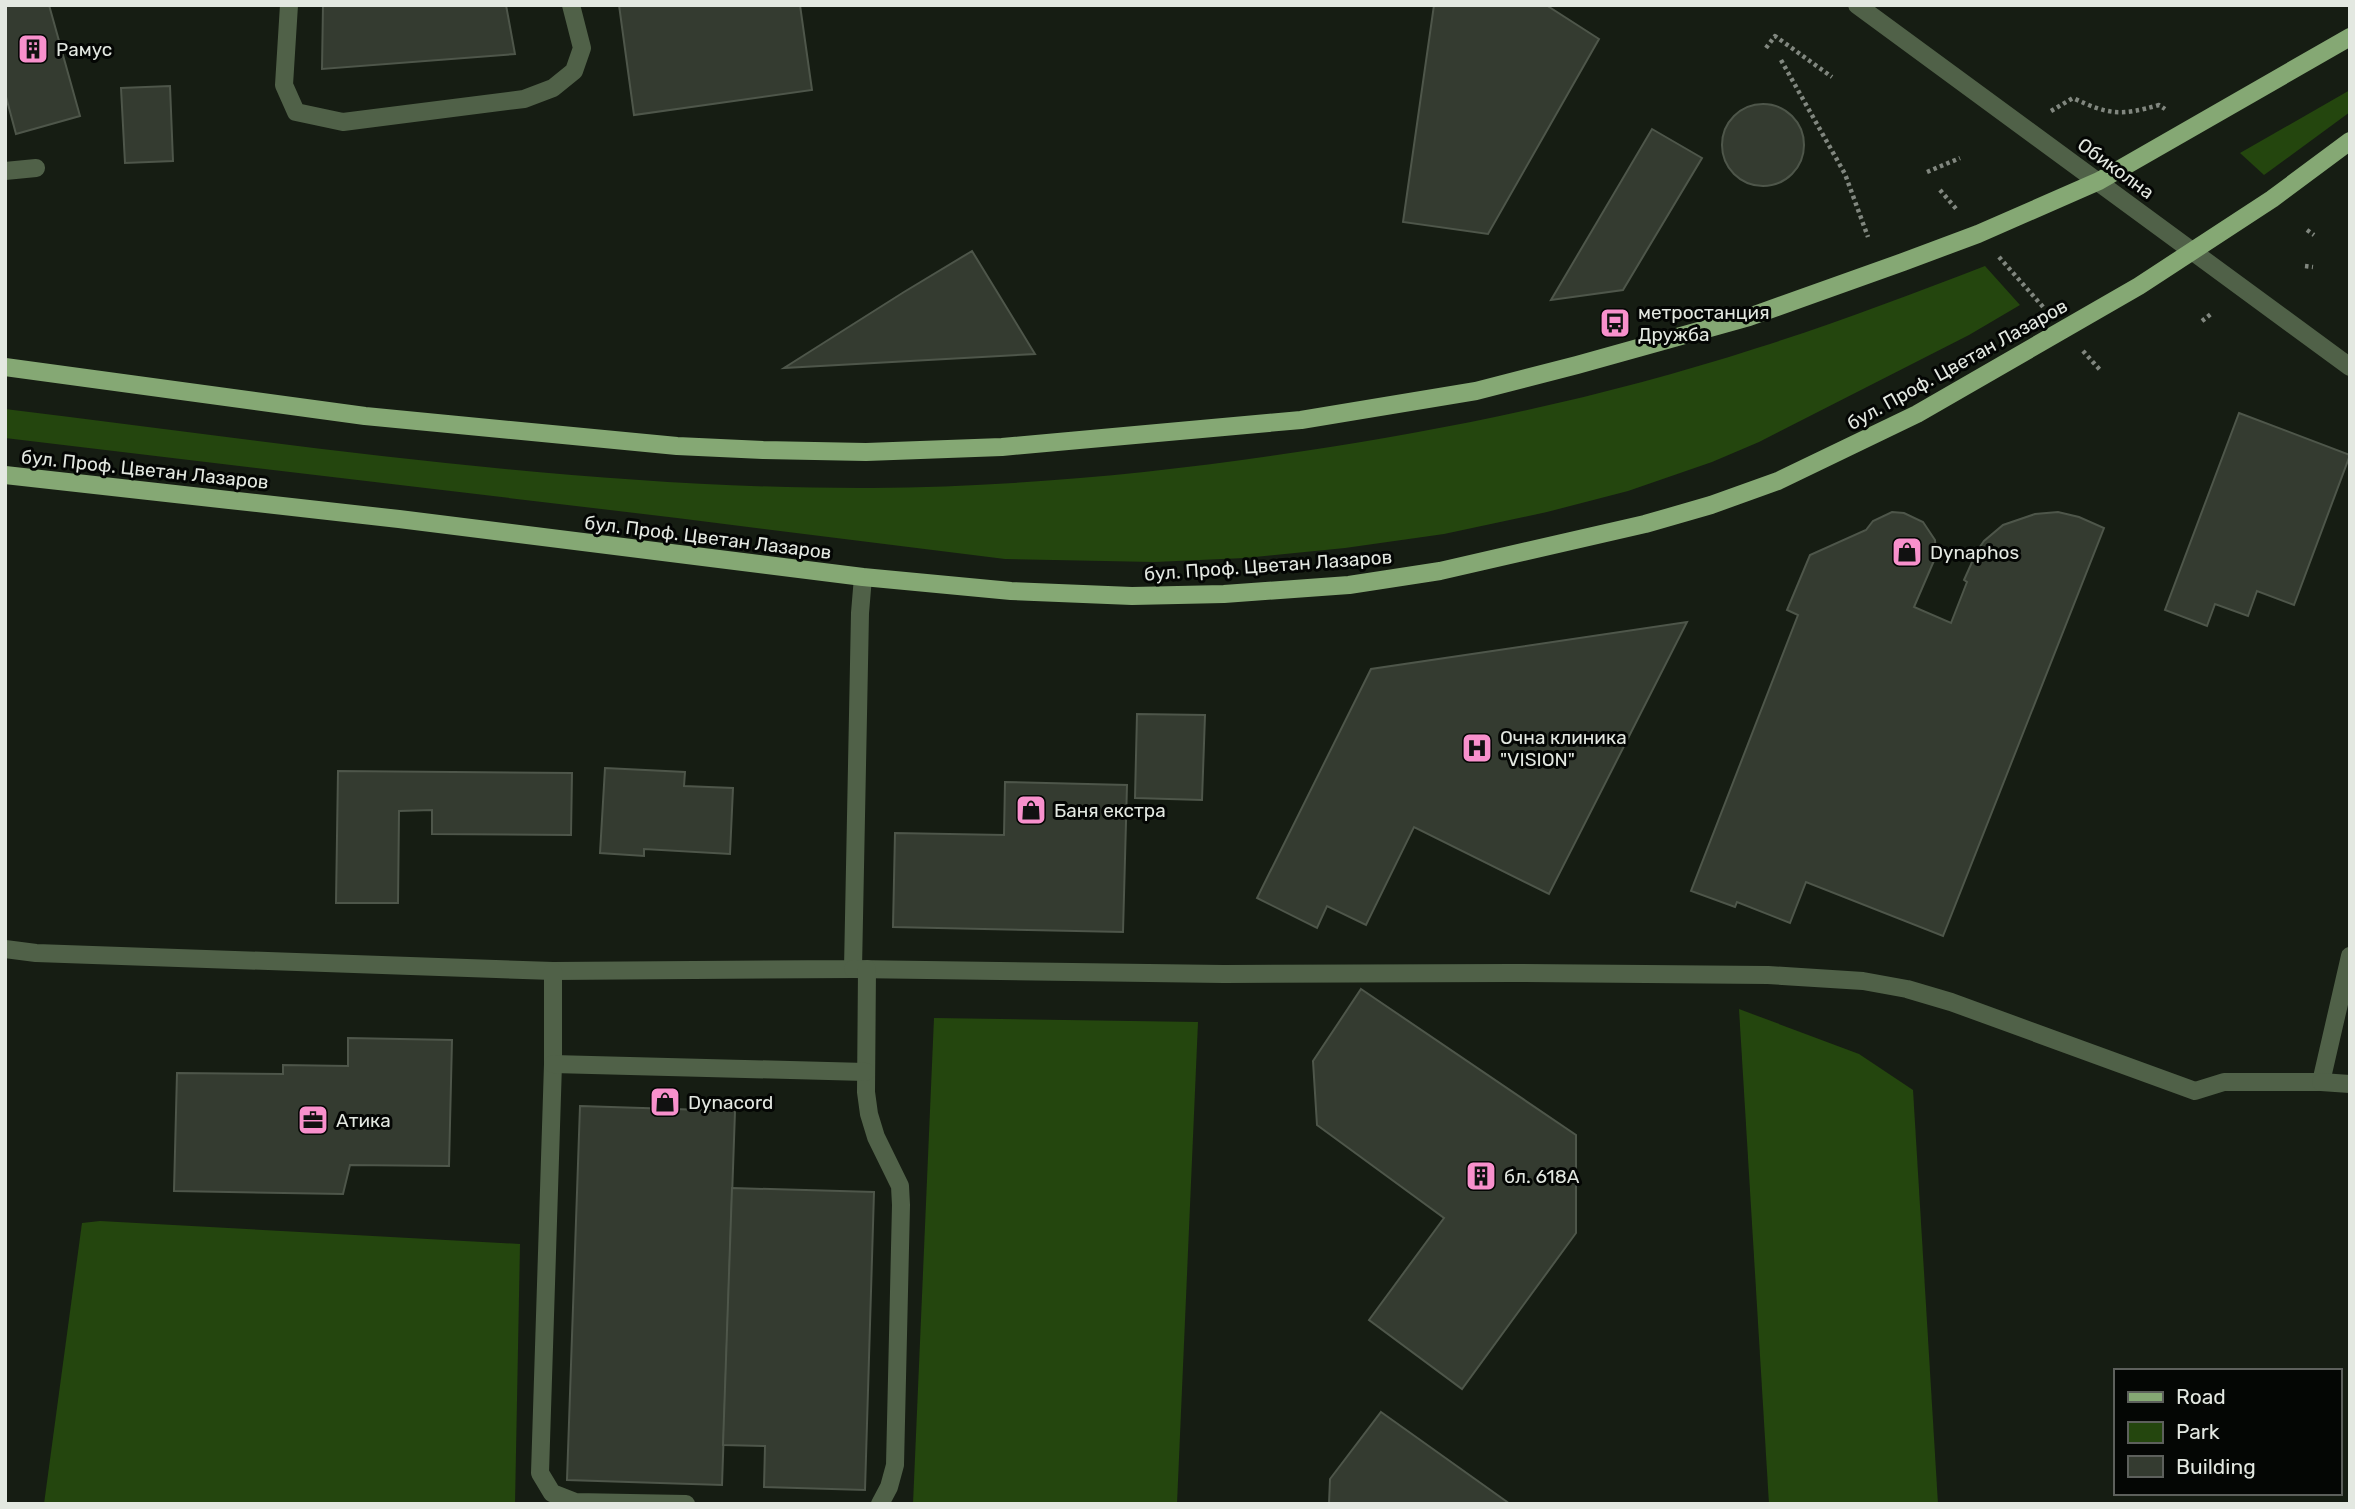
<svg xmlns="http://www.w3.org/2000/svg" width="2355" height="1509" font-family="Rubik,sans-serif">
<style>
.green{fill:#24460e}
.building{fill:#343b30;stroke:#4e564a;stroke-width:2}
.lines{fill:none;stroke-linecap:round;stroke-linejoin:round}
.path{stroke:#81877f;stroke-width:4.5;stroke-dasharray:3.5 3.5;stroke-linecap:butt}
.minor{stroke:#506148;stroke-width:18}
.major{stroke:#85a874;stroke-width:18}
.labels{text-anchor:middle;stroke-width:6;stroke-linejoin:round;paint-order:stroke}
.poi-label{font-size:19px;fill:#e3e8e1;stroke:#040604;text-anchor:start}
.street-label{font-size:19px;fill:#e3e8e1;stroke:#040604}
</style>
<rect width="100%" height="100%" fill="#161d13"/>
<g class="green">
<path d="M 2350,90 L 2350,112 L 2264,175 L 2240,153 Z"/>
<path d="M 1985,266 L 2020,305 L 1969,335 L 1759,442 L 1712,462 L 1628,491 L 1547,512 L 1444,534 L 1345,548 L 1245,558 L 1154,562 L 1005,559 L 677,518 L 5,438 L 5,409 C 292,444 581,489 871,488 C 1016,487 1160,473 1304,451 C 1457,428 1609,396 1757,348 C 1834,324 1909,295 1985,266 Z"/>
<path d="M 1739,1009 L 1859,1054 L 1913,1090 L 1938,1504 L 1769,1504 Z"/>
<path d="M 934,1018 L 1198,1022 L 1177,1504 L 913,1504 Z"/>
<path d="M 100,1221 L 520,1244 L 515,1504 L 44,1504 L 82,1223 Z"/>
</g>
<g class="building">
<path d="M 5,5 L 49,5 L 80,116 L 16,134 L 5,93 Z"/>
<path d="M 323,5 L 506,5 L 515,54 L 322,69 Z"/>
<path d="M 619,5 L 800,5 L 812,90 L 634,115 Z"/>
<path d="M 1434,5 L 1546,5 L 1599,39 L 1488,234 L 1403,222 Z"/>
<path d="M 170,86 L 173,161 L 125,163 L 121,88 Z"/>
<circle cx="1763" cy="145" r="41"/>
<path d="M 1652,129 L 1702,158 L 1623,290 L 1551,300 Z"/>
<path d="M 972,251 L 1035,354 L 784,368 L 904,292 Z"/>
<path d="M 2239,413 L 2350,455 L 2294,605 L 2257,591 L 2248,616 L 2215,604 L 2207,626 L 2165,610 Z"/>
<path d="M 1892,512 L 1904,513 L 1923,522 L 1935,540 L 1936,556 L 1914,607 L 1951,623 L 1967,582 L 1964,580 L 1977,551 L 1984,541 L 2003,525 L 2035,514 L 2058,512 L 2079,517 L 2104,528 L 1943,936 L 1806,882 L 1790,923 L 1737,902 L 1735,907 L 1691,891 L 1798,615 L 1787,610 L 1810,555 L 1866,530 L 1873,521 Z"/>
<path d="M 1687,622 L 1549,894 L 1414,827 L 1366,925 L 1327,906 L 1317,928 L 1257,898 L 1371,669 Z"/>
<path d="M 1137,714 L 1205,715 L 1202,800 L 1135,798 Z"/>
<path d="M 605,768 L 685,772 L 684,786 L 733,788 L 730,854 L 644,849 L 644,856 L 600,853 Z"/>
<path d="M 338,771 L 572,773 L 571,835 L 432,834 L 432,810 L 399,811 L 398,903 L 336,903 Z"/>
<path d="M 1005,782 L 1127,785 L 1123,932 L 893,927 L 895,833 L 1004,835 Z"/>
<path d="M 1361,989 L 1576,1135 L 1576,1233 L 1462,1389 L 1369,1320 L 1444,1218 L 1317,1125 L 1313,1061 Z"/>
<path d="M 348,1038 L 452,1040 L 449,1166 L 350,1165 L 343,1194 L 174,1191 L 177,1073 L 283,1074 L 283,1065 L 348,1066 Z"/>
<path d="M 580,1106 L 735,1111 L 722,1485 L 567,1480 Z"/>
<path d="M 732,1188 L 874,1192 L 865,1490 L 764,1487 L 765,1446 L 723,1445 Z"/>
<path d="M 1381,1412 L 1510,1504 L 1329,1504 L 1330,1479 Z"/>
</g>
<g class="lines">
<g class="path">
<path d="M 1766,48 L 1775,36 L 1832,77"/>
<path d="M 1781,60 L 1845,174 L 1868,237"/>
<path d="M 2051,111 L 2073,98 C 2109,115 2120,116 2159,105 L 2165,109"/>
<path d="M 1927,172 L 1960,158"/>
<path d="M 1940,190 L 1958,211"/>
<path d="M 2307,230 L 2314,235"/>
<path d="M 1999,257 L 2044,308"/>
<path d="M 2305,266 L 2313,267"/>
<path d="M 2202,321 L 2211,314"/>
<path d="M 2083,351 L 2101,371"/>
</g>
<g class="minor">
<path d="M 289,5 L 284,85 L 296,112 L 343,122 L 524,99 L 553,88 L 574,71 L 582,48 L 571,5"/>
<path d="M 1857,5 L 2350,367"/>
<path d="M 5,171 L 36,168"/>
<path d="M 5,949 L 36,953 L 553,971 L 853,969 L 860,613 L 863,577"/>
<path d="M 853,969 L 1224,974 L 1513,973 L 1768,975 L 1863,981 L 1907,989 L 1951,1002 L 2195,1091 L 2224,1082 L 2321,1082 L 2350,956"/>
<path d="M 867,969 L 866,1092 L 869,1114 L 876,1137 L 900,1186 L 901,1205 L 895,1465 L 889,1487 L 880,1504"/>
<path d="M 553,971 L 553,1064 L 540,1473 L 552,1493 L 575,1502 L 686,1504"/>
<path d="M 553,1064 L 866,1072"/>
<path d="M 2321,1082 L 2350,1084"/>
</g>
<g class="major">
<path d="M 5,367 L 365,416 L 677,446 L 763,450 L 866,452 L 1002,447 L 1301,420 L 1476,391 L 1577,365 L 1749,317 L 1903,262 L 1978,234 L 2099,181 L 2350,37"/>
<path d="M 5,475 L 399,519 L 863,577 L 1011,591 L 1132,596 L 1224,594 L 1349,585 L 1440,571 L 1645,524 L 1711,505 L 1778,481 L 1917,414 L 2139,286 L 2272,199 L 2350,141"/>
</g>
</g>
<defs>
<g id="building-square" transform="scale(1.575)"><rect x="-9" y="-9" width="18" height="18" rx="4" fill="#f890cc" stroke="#040604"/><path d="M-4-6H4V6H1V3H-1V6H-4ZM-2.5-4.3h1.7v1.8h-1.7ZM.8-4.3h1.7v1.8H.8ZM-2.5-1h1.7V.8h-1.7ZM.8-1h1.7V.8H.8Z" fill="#111"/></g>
<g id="bus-square" transform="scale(1.575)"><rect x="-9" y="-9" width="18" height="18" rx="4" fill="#f890cc" stroke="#040604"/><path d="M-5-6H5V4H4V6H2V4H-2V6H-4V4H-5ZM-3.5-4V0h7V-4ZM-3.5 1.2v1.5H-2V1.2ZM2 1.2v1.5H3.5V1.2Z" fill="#111"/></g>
<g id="shop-square" transform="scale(1.575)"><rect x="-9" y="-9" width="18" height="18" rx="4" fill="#f890cc" stroke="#040604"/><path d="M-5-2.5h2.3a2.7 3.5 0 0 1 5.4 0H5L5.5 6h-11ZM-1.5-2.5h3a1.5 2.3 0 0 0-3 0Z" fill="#111"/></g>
<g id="hospital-square" transform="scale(1.575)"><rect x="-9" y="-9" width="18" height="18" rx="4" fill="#f890cc" stroke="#040604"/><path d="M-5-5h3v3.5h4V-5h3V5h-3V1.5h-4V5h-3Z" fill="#111"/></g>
<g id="office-square" transform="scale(1.575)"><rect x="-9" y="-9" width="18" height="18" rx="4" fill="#f890cc" stroke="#040604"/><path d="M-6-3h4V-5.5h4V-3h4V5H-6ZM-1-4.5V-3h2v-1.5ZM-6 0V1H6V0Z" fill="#111"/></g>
</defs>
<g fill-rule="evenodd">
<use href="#building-square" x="33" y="49"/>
<use href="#bus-square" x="1615" y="323"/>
<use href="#shop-square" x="1907" y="552"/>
<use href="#hospital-square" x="1477" y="748"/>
<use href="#shop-square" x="1031" y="810"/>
<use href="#shop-square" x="665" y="1102"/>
<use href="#office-square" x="313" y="1120"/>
<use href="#building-square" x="1481" y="1176"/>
</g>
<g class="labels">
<g class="poi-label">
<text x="56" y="56">Рамус</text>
<text x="1638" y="319">метростанция<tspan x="1638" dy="22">Дружба</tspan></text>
<text x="1930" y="559">Dynaphos</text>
<text x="1500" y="744">Очна клиника<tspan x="1500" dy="22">"VISION"</tspan></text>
<text x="1054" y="817">Баня екстра</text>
<text x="688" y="1109">Dynacord</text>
<text x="336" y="1127">Атика</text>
<text x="1504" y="1183">бл. 618А</text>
</g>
<g class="street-label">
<text transform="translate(2116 168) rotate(36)" y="7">Обиколна</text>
<text transform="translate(1957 364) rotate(-29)" y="7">бул. Проф. Цветан Лазаров</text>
<text transform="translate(145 469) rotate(6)" y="7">бул. Проф. Цветан Лазаров</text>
<text transform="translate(708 537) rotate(7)" y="7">бул. Проф. Цветан Лазаров</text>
<text transform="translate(1268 565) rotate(-4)" y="7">бул. Проф. Цветан Лазаров</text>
</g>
</g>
<rect width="2355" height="1509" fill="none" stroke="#e3e8e1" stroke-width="14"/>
<rect x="2114" y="1369" width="228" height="126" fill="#040604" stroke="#5d605c" stroke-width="2"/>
<rect x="2128" y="1392" width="35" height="10" fill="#85a874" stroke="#5d605c" stroke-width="2"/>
<text x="2176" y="1404" font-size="21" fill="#e3e8e1">Road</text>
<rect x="2128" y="1422" width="35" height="21" fill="#24460e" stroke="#5d605c" stroke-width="2"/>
<text x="2176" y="1439" font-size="21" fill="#e3e8e1">Park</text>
<rect x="2128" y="1456" width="35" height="21" fill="#343b30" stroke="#5d605c" stroke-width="2"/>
<text x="2176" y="1474" font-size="21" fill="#e3e8e1">Building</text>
</svg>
